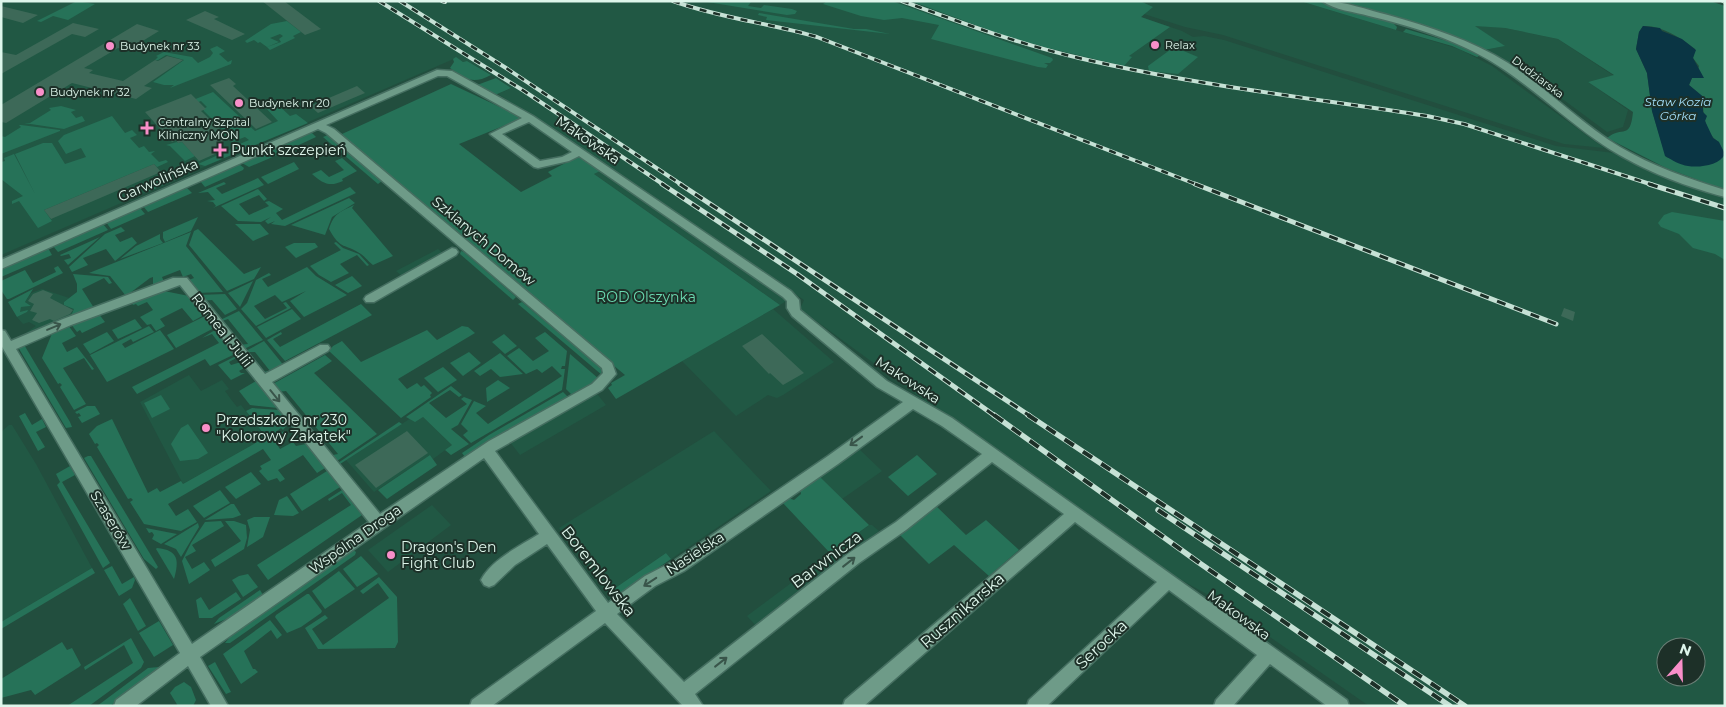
<svg xmlns="http://www.w3.org/2000/svg" width="1726" height="707" font-family="Montserrat,sans-serif">
<style>
.built{fill:#215844;fill-rule:evenodd}
.green{fill:#267258;fill-rule:evenodd}
.water{fill:#0a3544}
.building{fill:#3d6958}
.lines{fill:none;stroke-linecap:round;stroke-linejoin:round}
.minor-casing{stroke:#456e60;stroke-width:3}
.minor{fill:#6e9b88;fill-rule:evenodd}
.rail-far2-casing{stroke:#c6e1d5;stroke-width:4}
.rail-far1-casing{stroke:#c6e1d5;stroke-width:5}
.rail-casing{stroke:#c6e1d5;stroke-width:5.5}
.rail-far2{stroke:#1d3028;stroke-width:2.5;stroke-dasharray:7;stroke-linecap:butt}
.rail-far1{stroke:#1d3028;stroke-width:3;stroke-dasharray:9;stroke-linecap:butt}
.rail{stroke:#1d3028;stroke-width:4;stroke-dasharray:11;stroke-linecap:butt}
.oneway{stroke:#39554a}
.poi-dot{fill:#f98fc9;stroke:#1d3028;stroke-width:2}
.labels{text-anchor:middle;stroke-width:4;stroke-linejoin:round;paint-order:stroke}
.far-poi-label{font-size:11px;fill:#def6eb;stroke:#1d3028;text-anchor:start}
.far-street-label{font-size:11px;fill:#def6eb;stroke:#1d3028}
.far-water-label{font-size:12px;font-style:italic;fill:#a3dff9;stroke:#1d3028}
.street-label{font-size:14px;fill:#def6eb;stroke:#1d3028}
.poi-label{font-size:14px;fill:#def6eb;stroke:#1d3028;text-anchor:start}
.park-label{font-size:14px;fill:#6bdab1;stroke:#1d3028}
.near-street-label{font-size:16px;fill:#def6eb;stroke:#1d3028}
</style>
<rect width="100%" height="100%" fill="#224e3e"/>
<g class="built">
<path d="M 1,1 L 1300,1 L 1459,49 L 1492,66 L 1604,148 L 1564,144 L 1223,35 L 1185,27 L 1144,14 L 1141,17 L 1182,31 L 1193,37 L 1204,36 L 1224,40 L 1556,146 L 1614,153 L 1655,172 L 1725,198 L 1725,706 L 1369,706 L 1214,598 L 1172,575 L 913,392 L 800,309 L 804,300 L 601,162 L 498,94 L 511,88 L 502,81 L 467,61 L 463,62 L 456,58 L 1,255 ZM 1666,647 L 1696,647 L 1696,677 L 1666,677 Z"/>
<path d="M 1473,25 L 1505,28 L 1558,39 L 1614,76 L 1588,82 L 1628,110 L 1623,127 L 1607,132 L 1518,66 L 1512,66 L 1484,50 L 1504,46 Z"/>
<path d="M 601,170 L 789,299 L 780,305 L 594,174 Z"/>
<path d="M 438,249 L 444,254 L 402,276 L 396,271 Z"/>
<path d="M 42,289 L 69,298 L 64,302 L 75,309 L 70,318 L 29,334 L 27,332 L 36,326 L 29,322 L 23,324 L 17,317 L 27,312 L 19,312 L 21,307 L 31,306 L 25,302 L 31,293 Z"/>
<path d="M 773,309 L 834,362 L 783,395 L 777,398 L 768,395 L 736,416 L 682,361 Z"/>
<path d="M 189,375 L 201,391 L 222,380 L 229,389 L 225,391 L 230,398 L 237,407 L 241,405 L 266,437 L 183,484 L 140,402 Z"/>
<path d="M 593,394 L 598,395 L 606,405 L 520,455 L 510,442 Z"/>
<path d="M 423,417 L 452,445 L 433,459 L 430,455 L 374,492 L 346,460 L 411,418 Z"/>
<path d="M 9,425 L 12,425 L 36,464 L 92,568 L 1,622 L 1,432 Z"/>
<path d="M 714,431 L 771,491 L 671,559 L 666,553 L 608,593 L 559,528 Z"/>
<path d="M 859,449 L 882,471 L 842,499 L 819,476 Z"/>
<path d="M 432,505 L 451,525 L 388,572 L 368,550 Z"/>
<path d="M 869,525 L 872,525 L 879,531 L 757,627 L 747,616 Z"/>
</g>
<g class="green">
<path d="M 77,1 L 95,4 L 68,20 L 53,16 L 41,22 L 37,21 Z"/>
<path d="M 701,1 L 751,2 L 748,6 L 761,8 L 764,5 L 792,9 L 797,11 L 795,14 L 787,15 Z"/>
<path d="M 827,1 L 892,1 L 1052,58 L 1053,60 L 1050,63 L 1044,63 L 1048,65 L 1046,68 L 1038,67 L 931,39 L 939,25 L 902,18 L 884,20 L 861,16 L 823,4 Z"/>
<path d="M 911,1 L 1140,1 L 1153,7 L 1141,17 L 1170,27 L 1129,56 L 1132,57 L 1124,66 L 1048,48 L 1005,36 Z"/>
<path d="M 1300,1 L 1320,1 L 1393,23 L 1397,27 L 1396,30 Z"/>
<path d="M 1333,1 L 1710,1 L 1725,6 L 1725,190 L 1666,168 L 1607,138 C 1623,125 1630,141 1633,112 L 1588,82 L 1614,75 L 1558,39 L 1505,28 L 1475,26 L 1505,46 L 1484,50 L 1438,32 ZM 1643,26 C 1661,25 1681,38 1695,49 L 1693,58 L 1699,66 L 1698,70 L 1703,78 L 1692,78 L 1689,85 L 1711,104 L 1703,106 C 1704,119 1707,135 1719,142 L 1677,161 L 1666,157 L 1652,111 L 1647,73 L 1636,49 L 1639,32 Z"/>
<path d="M 759,13 L 854,29 L 866,29 L 890,34 L 766,20 L 767,17 L 758,15 Z"/>
<path d="M 287,21 L 301,32 L 293,36 L 295,38 L 270,50 L 267,47 L 281,42 L 279,39 L 283,36 L 280,34 L 270,38 L 279,42 L 267,47 L 260,42 L 258,43 L 254,40 L 247,43 L 245,41 L 271,24 Z"/>
<path d="M 1406,29 L 1454,43 L 1481,55 L 1477,57 L 1452,46 L 1403,32 Z"/>
<path d="M 217,46 L 225,51 L 219,54 L 228,62 L 232,60 L 231,64 L 170,88 L 174,85 L 164,85 L 153,82 L 184,60 L 166,55 L 158,60 L 155,60 L 158,57 L 156,56 L 164,52 L 192,57 L 198,63 L 210,57 L 213,53 L 210,49 Z"/>
<path d="M 1174,47 L 1198,57 L 1178,74 L 1149,71 L 1148,66 Z"/>
<path d="M 456,57 L 463,62 L 467,61 L 491,75 C 472,85 466,79 450,68 L 454,62 L 453,59 Z"/>
<path d="M 496,78 L 511,88 L 495,95 L 477,85 Z"/>
<path d="M 451,84 L 523,118 L 459,144 L 521,192 L 552,176 L 548,172 L 579,156 L 600,171 L 594,174 L 780,305 L 616,399 L 608,388 L 612,385 L 611,383 L 625,375 L 454,232 L 456,231 L 453,228 L 451,229 L 335,132 L 337,131 L 342,134 Z"/>
<path d="M 213,92 L 255,131 L 278,121 L 265,107 L 275,102 L 290,116 L 296,114 L 308,123 L 205,166 L 198,164 L 236,147 L 235,146 L 249,140 L 245,137 L 232,142 L 228,138 L 229,137 L 221,131 L 223,130 L 204,111 L 203,109 L 207,107 L 201,101 L 196,103 L 193,100 Z"/>
<path d="M 61,106 L 76,110 L 71,112 L 76,118 L 82,116 L 85,121 L 64,129 L 24,123 L 30,123 L 51,110 L 49,108 Z"/>
<path d="M 112,116 L 125,133 L 132,130 L 137,135 L 130,138 L 139,148 L 144,146 L 149,152 L 155,151 L 151,154 L 159,162 L 166,160 L 168,162 L 157,167 L 154,164 L 44,210 L 52,221 L 38,228 L 19,201 L 12,204 L 12,201 L 23,196 L 1,179 L 1,162 L 5,161 L 4,158 L 14,154 L 35,194 L 15,154 L 43,143 L 52,143 L 65,164 L 86,157 L 81,148 L 66,154 L 58,141 L 64,135 Z"/>
<path d="M 19,125 L 21,125 L 60,130 L 60,131 L 1,154 L 1,136 L 5,137 L 21,127 Z"/>
<path d="M 311,132 L 316,137 L 288,150 L 282,145 Z"/>
<path d="M 328,135 L 382,181 L 378,184 L 323,137 Z"/>
<path d="M 177,142 L 178,143 L 182,142 L 195,156 L 185,161 L 170,146 L 166,145 Z"/>
<path d="M 276,148 L 282,153 L 249,167 L 242,163 Z"/>
<path d="M 342,158 L 357,171 L 342,179 L 343,181 C 330,187 323,184 312,174 L 321,170 L 329,177 L 344,170 L 335,161 Z"/>
<path d="M 294,162 L 299,169 L 268,184 L 261,177 Z"/>
<path d="M 239,164 L 244,168 L 243,170 L 205,187 L 200,181 Z"/>
<path d="M 199,170 L 145,193 L 140,186 L 164,176 L 170,182 Z"/>
<path d="M 258,178 L 264,185 L 213,208 L 216,206 L 213,202 L 207,201 L 215,200 L 208,192 L 198,193 L 224,182 L 226,184 L 216,188 L 222,194 Z"/>
<path d="M 186,187 L 192,193 L 148,212 L 143,206 Z"/>
<path d="M 350,187 L 356,193 L 285,226 L 271,224 L 275,221 L 268,224 L 265,221 L 271,217 L 261,222 L 238,221 L 221,206 L 258,189 L 267,199 L 264,201 L 259,195 L 239,204 L 249,215 L 269,206 L 265,202 L 269,201 L 283,209 L 276,213 L 282,220 Z"/>
<path d="M 349,198 L 355,203 L 332,217 L 325,235 L 291,225 Z"/>
<path d="M 354,205 L 352,208 L 393,256 L 373,265 C 369,262 365,257 361,254 C 345,243 341,251 329,229 C 334,213 340,212 354,205 Z"/>
<path d="M 140,208 L 145,214 L 111,229 L 106,222 Z"/>
<path d="M 1672,212 L 1725,221 L 1725,260 L 1715,254 L 1693,248 L 1679,234 L 1661,227 L 1658,223 L 1664,215 Z"/>
<path d="M 198,217 L 191,231 L 165,242 L 163,238 L 163,232 Z"/>
<path d="M 103,224 L 108,230 L 58,252 L 53,246 Z"/>
<path d="M 235,224 L 260,224 L 269,234 L 253,241 Z"/>
<path d="M 121,227 L 125,231 L 115,235 L 120,242 L 132,237 L 137,243 L 115,261 L 106,249 L 83,258 L 88,265 L 72,272 L 69,267 L 105,234 Z"/>
<path d="M 198,229 L 244,274 L 261,267 L 254,279 L 227,291 L 189,245 L 194,231 Z"/>
<path d="M 191,232 L 186,246 L 223,292 L 196,293 L 186,281 L 194,278 L 191,274 L 183,277 L 180,270 L 162,277 L 165,284 L 153,287 L 153,277 L 150,278 L 126,296 L 110,276 L 89,273 Z"/>
<path d="M 160,234 L 160,239 L 163,243 L 120,259 L 136,246 Z"/>
<path d="M 100,237 L 68,265 L 64,260 L 71,258 L 69,254 L 61,256 L 60,255 Z"/>
<path d="M 336,242 L 343,248 L 359,254 L 369,265 L 367,266 L 357,255 L 340,264 L 349,273 L 331,282 L 319,275 L 310,266 L 341,250 L 334,243 Z"/>
<path d="M 294,243 L 315,243 L 318,247 L 296,258 L 285,247 Z"/>
<path d="M 48,248 L 52,255 L 1,277 L 1,269 Z"/>
<path d="M 461,251 L 464,252 L 516,297 L 513,300 L 460,254 Z"/>
<path d="M 58,266 L 63,273 L 9,299 L 7,299 L 1,290 L 1,281 L 25,270 L 33,283 L 56,272 L 54,268 Z"/>
<path d="M 307,267 L 316,276 L 347,295 L 304,317 L 290,301 L 306,291 L 282,302 L 275,295 L 254,306 L 265,319 L 287,308 L 283,303 L 286,302 L 291,308 L 256,326 L 241,309 L 247,303 L 256,280 L 269,273 L 271,275 L 262,279 L 268,287 Z"/>
<path d="M 73,274 L 108,277 L 112,283 L 109,284 L 104,278 L 82,289 L 94,308 L 70,318 L 74,309 L 64,305 L 64,302 L 77,292 L 77,284 Z"/>
<path d="M 352,276 L 362,286 L 348,293 L 335,285 Z"/>
<path d="M 253,281 L 240,307 L 228,293 Z"/>
<path d="M 33,289 L 25,302 L 31,306 L 21,307 L 20,312 L 28,310 L 27,312 L 17,317 L 8,302 Z"/>
<path d="M 159,290 L 189,296 L 204,315 L 193,321 L 182,308 L 160,319 L 165,326 L 156,331 L 151,324 L 147,325 L 140,317 L 153,310 L 147,302 L 138,306 L 136,304 L 133,305 L 130,301 Z"/>
<path d="M 225,294 L 237,309 L 225,315 L 212,300 L 202,301 L 198,295 Z"/>
<path d="M 522,302 L 601,368 L 602,375 L 518,304 Z"/>
<path d="M 361,304 L 372,315 L 285,361 L 267,340 L 281,332 L 282,334 L 273,339 L 280,347 Z"/>
<path d="M 292,309 L 301,319 L 266,338 L 257,327 Z"/>
<path d="M 239,311 L 263,340 L 242,350 L 238,345 L 248,344 L 228,319 L 219,322 L 218,321 Z"/>
<path d="M 98,313 L 105,322 L 82,333 L 80,330 L 77,332 L 71,324 Z"/>
<path d="M 203,317 L 205,317 L 214,328 L 176,348 L 167,335 Z"/>
<path d="M 135,319 L 142,328 L 118,339 L 112,330 Z"/>
<path d="M 68,325 L 76,336 L 62,343 L 67,352 L 77,347 L 94,369 L 92,370 L 84,358 L 63,368 L 86,404 L 74,410 L 60,387 L 62,385 L 60,383 L 58,384 L 42,358 L 53,331 Z"/>
<path d="M 149,326 L 154,332 L 133,342 L 131,339 L 122,344 L 125,348 L 160,330 L 174,349 L 107,382 L 90,355 Z"/>
<path d="M 462,326 L 468,327 L 475,333 L 398,379 L 407,389 L 417,383 L 421,387 L 424,385 L 432,393 L 430,395 L 431,397 L 401,418 L 329,351 L 333,346 L 342,341 L 361,362 L 427,330 L 437,340 Z"/>
<path d="M 215,330 L 235,354 L 210,366 L 205,359 L 137,394 L 132,387 L 219,343 L 212,334 L 202,338 Z"/>
<path d="M 107,332 L 114,341 L 90,354 L 83,344 Z"/>
<path d="M 545,332 L 567,351 L 565,366 L 562,366 L 561,369 L 565,369 L 562,390 L 471,443 L 463,435 L 468,431 L 461,424 L 474,401 L 486,406 L 476,413 L 488,424 L 562,376 L 552,366 L 542,373 L 537,369 L 526,374 L 507,356 L 519,348 L 533,361 L 549,351 L 535,338 Z"/>
<path d="M 504,334 L 517,346 L 505,354 L 492,342 Z"/>
<path d="M 264,341 L 285,367 L 263,375 L 260,372 L 270,371 L 255,352 L 244,352 Z"/>
<path d="M 23,343 L 70,422 L 72,427 L 66,428 L 18,347 Z"/>
<path d="M 469,352 L 481,363 L 463,376 L 450,363 Z"/>
<path d="M 500,353 L 523,374 L 500,377 L 491,369 L 480,376 L 474,371 Z"/>
<path d="M 570,354 L 599,379 L 572,395 L 566,389 Z"/>
<path d="M 325,355 L 332,361 L 314,373 L 377,434 L 334,463 L 328,456 L 338,454 L 286,391 L 277,392 L 271,385 Z"/>
<path d="M 236,356 L 238,357 L 229,362 L 231,365 L 241,362 L 247,369 L 246,370 L 244,368 L 239,371 L 241,373 L 245,373 L 231,380 L 218,365 Z"/>
<path d="M 443,367 L 457,380 L 438,392 L 424,378 Z"/>
<path d="M 498,380 L 510,388 L 487,402 L 486,388 Z"/>
<path d="M 256,381 L 278,408 L 250,405 L 239,391 Z"/>
<path d="M 451,386 L 462,395 L 459,397 L 450,390 L 429,403 L 446,418 L 467,404 L 461,399 L 464,397 L 472,400 L 458,425 L 451,429 L 469,444 L 451,455 L 445,450 L 452,445 L 423,417 L 415,422 L 406,417 Z"/>
<path d="M 563,392 L 568,397 L 465,457 L 462,453 L 489,435 Z"/>
<path d="M 161,395 L 170,409 L 152,418 L 144,403 Z"/>
<path d="M 87,406 L 95,406 L 100,414 L 82,423 L 78,417 L 81,416 L 79,413 L 77,414 L 75,412 Z"/>
<path d="M 252,408 L 279,410 L 289,423 L 283,430 L 281,428 L 277,431 L 279,434 L 284,431 L 285,433 L 274,440 L 280,449 L 293,442 L 296,446 L 306,444 L 325,468 L 317,473 L 303,455 L 278,470 L 285,479 L 280,482 L 277,478 L 268,481 L 259,471 L 262,469 L 260,466 L 271,460 L 263,449 L 168,504 L 176,516 L 188,509 L 197,522 L 181,531 L 144,524 L 130,502 L 133,500 L 131,498 L 128,499 L 97,447 L 99,445 L 97,443 L 95,444 L 89,434 L 97,426 L 112,419 L 148,493 L 157,488 L 160,492 L 181,481 L 183,484 L 266,437 L 246,411 Z"/>
<path d="M 25,413 L 32,425 L 42,419 L 46,427 L 36,432 L 45,447 L 38,451 L 19,416 Z"/>
<path d="M 399,422 L 402,424 L 337,466 L 335,465 Z"/>
<path d="M 188,424 L 208,453 L 198,459 L 180,461 L 171,444 L 181,428 Z"/>
<path d="M 430,455 L 437,465 L 387,499 L 378,490 Z"/>
<path d="M 917,455 L 937,474 L 908,496 L 888,477 Z"/>
<path d="M 88,456 L 91,456 L 158,567 L 156,569 L 144,559 L 84,458 Z"/>
<path d="M 70,466 L 75,475 L 62,482 L 110,563 L 103,568 L 57,485 L 60,482 L 56,474 Z"/>
<path d="M 327,471 L 340,487 L 302,511 L 290,494 Z"/>
<path d="M 251,472 L 261,484 L 236,499 L 225,487 Z"/>
<path d="M 819,476 L 869,525 L 830,553 L 782,502 L 788,498 L 794,500 L 801,494 L 800,489 Z"/>
<path d="M 220,490 L 230,503 L 204,518 L 193,506 Z"/>
<path d="M 342,490 L 362,515 L 268,580 L 257,565 L 351,505 L 342,493 L 329,501 L 328,499 Z"/>
<path d="M 287,496 L 299,513 L 293,516 L 274,515 L 279,500 Z"/>
<path d="M 231,504 L 234,504 L 241,515 L 233,518 L 205,520 Z"/>
<path d="M 935,505 L 966,535 L 986,520 L 1019,550 L 989,576 L 954,545 L 929,564 L 898,533 Z"/>
<path d="M 254,517 L 270,517 L 263,537 L 247,547 L 250,530 L 247,520 Z"/>
<path d="M 221,521 L 224,526 L 192,545 L 196,551 L 185,557 L 192,569 L 204,562 L 210,570 L 189,584 L 182,561 L 191,543 L 205,522 Z"/>
<path d="M 225,521 L 234,521 L 246,525 L 247,538 L 244,549 L 215,567 L 211,560 L 241,541 Z"/>
<path d="M 198,523 L 199,527 L 181,557 L 176,549 L 164,544 Z"/>
<path d="M 146,528 L 177,534 L 161,544 L 152,539 L 154,535 L 152,532 L 149,533 Z"/>
<path d="M 157,548 C 179,550 179,561 174,579 L 156,549 Z"/>
<path d="M 352,549 L 356,552 L 355,555 L 230,643 L 225,643 L 237,628 Z"/>
<path d="M 666,553 L 671,559 L 620,594 L 612,597 L 608,593 Z"/>
<path d="M 361,556 L 378,574 L 357,587 L 343,569 Z"/>
<path d="M 112,566 L 122,584 L 134,577 L 135,580 L 132,588 L 119,596 L 104,570 Z"/>
<path d="M 92,568 L 95,573 L 1,629 L 1,622 Z"/>
<path d="M 339,571 L 355,589 L 325,609 L 312,591 Z"/>
<path d="M 248,574 L 258,587 L 243,597 L 232,580 L 239,576 Z"/>
<path d="M 379,577 L 397,597 L 398,642 L 395,648 L 318,649 L 305,628 L 325,615 L 328,618 L 312,629 L 323,645 L 389,598 L 378,583 L 363,594 L 360,591 Z"/>
<path d="M 260,590 L 263,595 L 234,616 L 214,624 L 219,618 Z"/>
<path d="M 236,592 L 241,599 L 212,618 L 199,618 L 196,600 L 201,597 L 209,610 Z"/>
<path d="M 307,594 L 309,594 L 322,611 L 321,613 L 301,627 L 287,633 L 275,617 L 276,615 Z"/>
<path d="M 130,598 L 146,626 L 138,631 L 123,604 Z"/>
<path d="M 270,620 L 282,635 L 277,639 L 271,630 L 244,651 L 253,669 L 255,669 L 258,672 L 241,684 L 223,654 Z"/>
<path d="M 159,621 L 173,645 L 154,657 L 139,633 Z"/>
<path d="M 131,638 L 144,662 L 141,668 L 89,706 L 67,706 L 133,663 L 124,645 L 85,670 L 84,667 Z"/>
<path d="M 62,642 L 67,650 L 72,648 L 81,665 L 79,667 L 35,695 L 31,690 L 1,698 L 1,679 Z"/>
<path d="M 215,662 L 231,692 L 226,694 L 208,666 Z"/>
<path d="M 159,667 L 161,669 L 110,706 L 97,706 L 148,668 Z"/>
<path d="M 184,682 L 191,687 L 196,700 L 193,706 L 178,706 L 170,693 L 175,687 Z"/>
</g>
<path class="water" d="M 1643,26 L 1660,28 L 1662,31 L 1682,39 L 1696,50 L 1693,58 L 1704,78 L 1692,78 L 1689,85 L 1712,104 L 1703,106 L 1703,112 L 1707,116 L 1705,121 L 1713,138 L 1719,142 L 1725,154 C 1720,165 1700,168 1688,166 C 1680,165 1672,160 1665,156 L 1652,111 L 1647,73 L 1636,49 L 1639,32 Z"/>
<g class="building">
<path d="M 262,1 L 284,1 L 321,29 L 305,35 Z"/>
<path d="M 1,6 L 38,15 L 23,23 L 1,17 Z"/>
<path d="M 205,11 L 219,17 L 214,19 L 245,34 L 232,40 L 186,20 Z"/>
<path d="M 73,23 L 99,29 L 85,37 L 72,34 L 1,74 L 1,52 L 16,55 Z"/>
<path d="M 137,24 L 159,31 L 128,50 L 118,48 L 84,68 L 93,70 L 89,73 L 123,81 L 155,60 L 158,61 L 167,56 L 183,60 L 144,86 L 152,88 L 136,99 L 72,83 L 6,123 L 1,122 L 1,105 Z"/>
<path d="M 229,78 L 236,84 L 233,86 L 272,122 L 256,129 L 210,85 Z"/>
<path d="M 357,86 L 365,93 L 318,113 L 310,106 Z"/>
<path d="M 191,94 L 206,109 L 201,111 L 221,130 L 215,132 L 224,141 L 218,144 L 224,150 L 199,161 L 182,142 L 178,143 L 176,140 L 172,142 L 145,112 Z"/>
<path d="M 154,164 L 161,172 L 51,219 L 44,210 Z"/>
<path d="M 43,290 L 53,294 L 50,298 L 73,310 L 70,314 L 54,321 L 50,319 L 39,323 L 32,320 L 37,313 L 30,311 L 34,304 L 28,301 L 33,294 Z"/>
<path d="M 1564,308 L 1575,312 L 1573,321 L 1561,316 Z"/>
<path d="M 762,334 L 804,373 L 783,385 L 770,373 L 769,374 L 742,346 Z"/>
<path d="M 407,431 L 428,453 L 376,488 L 355,465 Z"/>
</g>
<g class="lines">
<g class="minor-casing">
<g id="minor">
<path d="M 1322,1 C 1345,1 1367,10 1388,15 C 1430,27 1471,40 1508,63 C 1547,88 1580,123 1620,147 C 1652,166 1689,179 1725,190 L 1725,197 C 1680,185 1634,167 1596,140 C 1553,110 1516,71 1466,48 C 1435,33 1402,24 1369,16 C 1355,12 1334,10 1322,1 Z"/>
<path d="M 437,70 L 452,71 L 533,116 L 791,291 L 799,300 L 800,310 L 887,381 L 952,418 L 1347,700 L 1349,706 L 1327,706 L 1270,664 L 1233,706 L 1214,706 L 1216,700 L 1257,655 L 1169,590 L 1047,706 L 1027,706 L 1029,700 L 1157,582 L 1075,522 L 864,706 L 843,706 L 845,700 L 1064,514 L 992,462 L 906,530 L 859,563 L 695,694 L 703,706 L 683,706 L 605,623 L 492,706 L 470,706 L 472,700 L 596,611 L 547,544 L 515,565 L 494,585 L 489,587 L 484,585 L 481,580 C 490,561 521,545 539,534 L 484,458 L 200,657 L 228,706 L 211,706 L 188,666 L 136,706 L 114,706 L 116,700 L 180,653 L 1,345 L 1,330 L 5,331 L 11,341 L 63,319 L 173,278 L 187,278 L 265,374 L 320,345 L 328,345 L 330,348 L 328,351 L 272,382 L 380,514 L 489,441 L 592,384 L 603,373 L 602,368 L 326,133 L 318,129 L 1,269 L 1,260 ZM 438,76 L 447,76 L 522,118 L 490,134 L 534,167 L 538,168 L 569,161 L 579,156 L 783,297 L 787,301 L 787,308 L 792,316 L 877,387 L 903,402 L 828,456 L 674,561 L 645,576 L 608,603 L 495,451 L 602,390 L 616,374 L 612,363 L 334,129 L 326,125 ZM 529,122 L 572,152 L 562,157 L 540,161 L 502,134 ZM 180,285 L 369,522 L 192,644 L 16,349 L 71,325 ZM 913,409 L 942,426 L 982,454 L 896,522 L 849,553 L 684,682 L 617,614 L 655,586 L 684,571 L 838,464 Z"/>
<path d="M 452,248 L 456,249 L 458,252 L 456,255 L 374,302 L 366,302 L 364,299 L 366,296 Z"/>
</g>
</g>
<use href="#minor" class="minor"/>
<g class="rail-far2-casing">
<g id="rail-far2">
<path d="M 379,1 L 524,91 L 664,185"/>
<path d="M 400,1 L 506,68 L 682,185"/>
<path d="M 442,1 L 445,2"/>
<path d="M 673,1 C 720,18 769,23 817,37 L 1198,185"/>
<path d="M 902,1 C 960,22 1018,44 1079,58 C 1193,85 1311,98 1427,116 L 1464,124 L 1653,185"/>
<path d="M 1723,1 L 1725,2"/>
</g>
</g>
<g class="rail-far1-casing">
<g id="rail-far1">
<path d="M 662,184 L 797,274 L 995,416"/>
<path d="M 680,184 L 1030,416"/>
<path d="M 1195,184 L 1556,324"/>
<path d="M 1649,184 L 1725,208"/>
</g>
</g>
<g class="rail-casing">
<g id="rail">
<path d="M 994,415 L 1198,562 L 1405,706"/>
<path d="M 1028,415 L 1465,706"/>
<path d="M 1158,510 L 1450,706"/>
</g>
</g>
<use href="#rail-far2" class="rail-far2"/>
<use href="#rail-far1" class="rail-far1"/>
<use href="#rail" class="rail"/>
</g>
<defs><path id="oneway-shaft" d="M-6 0H5M1.5-3L5.5 0L1.5 3" fill="none" stroke-width="1.6" stroke-linecap="round" stroke-linejoin="round" transform="scale(1.25)"/></defs>
<g class="oneway">
<use href="#oneway-shaft" transform="translate(54 327) rotate(-23)"/>
<use href="#oneway-shaft" transform="translate(275 396) rotate(51)"/>
<use href="#oneway-shaft" transform="translate(856 441) rotate(144)"/>
<use href="#oneway-shaft" transform="translate(849 562) rotate(-38)"/>
<use href="#oneway-shaft" transform="translate(650 582) rotate(147)"/>
<use href="#oneway-shaft" transform="translate(721 662) rotate(-38)"/>
</g>
<g class="poi-dot">
<circle cx="1155" cy="45" r="5"/>
<circle cx="110" cy="46" r="5"/>
<circle cx="40" cy="92" r="5"/>
<circle cx="239" cy="103" r="5"/>
<path d="M144.5 120.5h5v5h5v5h-5v5h-5v-5h-5v-5h5z"/>
<path d="M217.5 142.5h5v5h5v5h-5v5h-5v-5h-5v-5h5z"/>
<circle cx="206" cy="428" r="5"/>
<circle cx="391" cy="555" r="5"/>
</g>
<g class="labels">
<g class="far-poi-label">
<text x="1165" y="49">Relax</text>
<text x="120" y="50">Budynek nr 33</text>
<text x="50" y="96">Budynek nr 32</text>
<text x="249" y="107">Budynek nr 20</text>
<text x="158" y="126">Centralny Szpital<tspan x="158" dy="13">Kliniczny MON</tspan></text>
</g>
<g class="far-street-label">
<text transform="translate(1538 77) rotate(37)" y="4">Dudziarska</text>
</g>
<g class="far-water-label">
<text x="1678" y="106">Staw Kozia<tspan x="1678" dy="14">Górka</tspan></text>
</g>
<g class="street-label">
<text transform="translate(588 140) rotate(34)" y="5">Makowska</text>
<text transform="translate(158 180) rotate(-24)" y="5">Garwolińska</text>
<text transform="translate(484 241) rotate(40)" y="5">Szklanych Domów</text>
<text transform="translate(222 330) rotate(52)" y="5">Romea i Julii</text>
<text transform="translate(908 380) rotate(33)" y="5">Makowska</text>
<text transform="translate(111 520) rotate(59)" y="5">Szaserów</text>
<text transform="translate(355 539) rotate(-35)" y="5">Wspólna Droga</text>
<text transform="translate(695 553) rotate(-33)" y="5">Nasielska</text>
<text transform="translate(1239 615) rotate(36)" y="5">Makowska</text>
</g>
<g class="poi-label">
<text x="231" y="155">Punkt szczepień</text>
<text x="216" y="425">Przedszkole nr 230<tspan x="216" dy="16">"Kolorowy Zakątek"</tspan></text>
<text x="401" y="552">Dragon's Den<tspan x="401" dy="16">Fight Club</tspan></text>
</g>
<g class="park-label">
<text x="646" y="302">ROD Olszynka</text>
</g>
<g class="near-street-label">
<text transform="translate(826 559) rotate(-37)" y="6">Barwnicza</text>
<text transform="translate(599 571) rotate(52)" y="6">Boremlowska</text>
<text transform="translate(962 610) rotate(-41)" y="6">Rusznikarska</text>
<text transform="translate(1101 644) rotate(-43)" y="6">Serocka</text>
</g>
</g>
<rect width="1726" height="707" fill="none" stroke="#def6eb" stroke-width="5"/>
<g transform="translate(1681 662) rotate(20)"><circle r="24" fill="#1d3028" stroke="#6a7f76"/>
<path d="M0-4L9 19L0 12L-9 19Z" fill="#f98fc9"/>
<text y="-8" font-size="14" font-weight="bold" text-anchor="middle" fill="#def6eb">N</text>
</g>
</svg>
